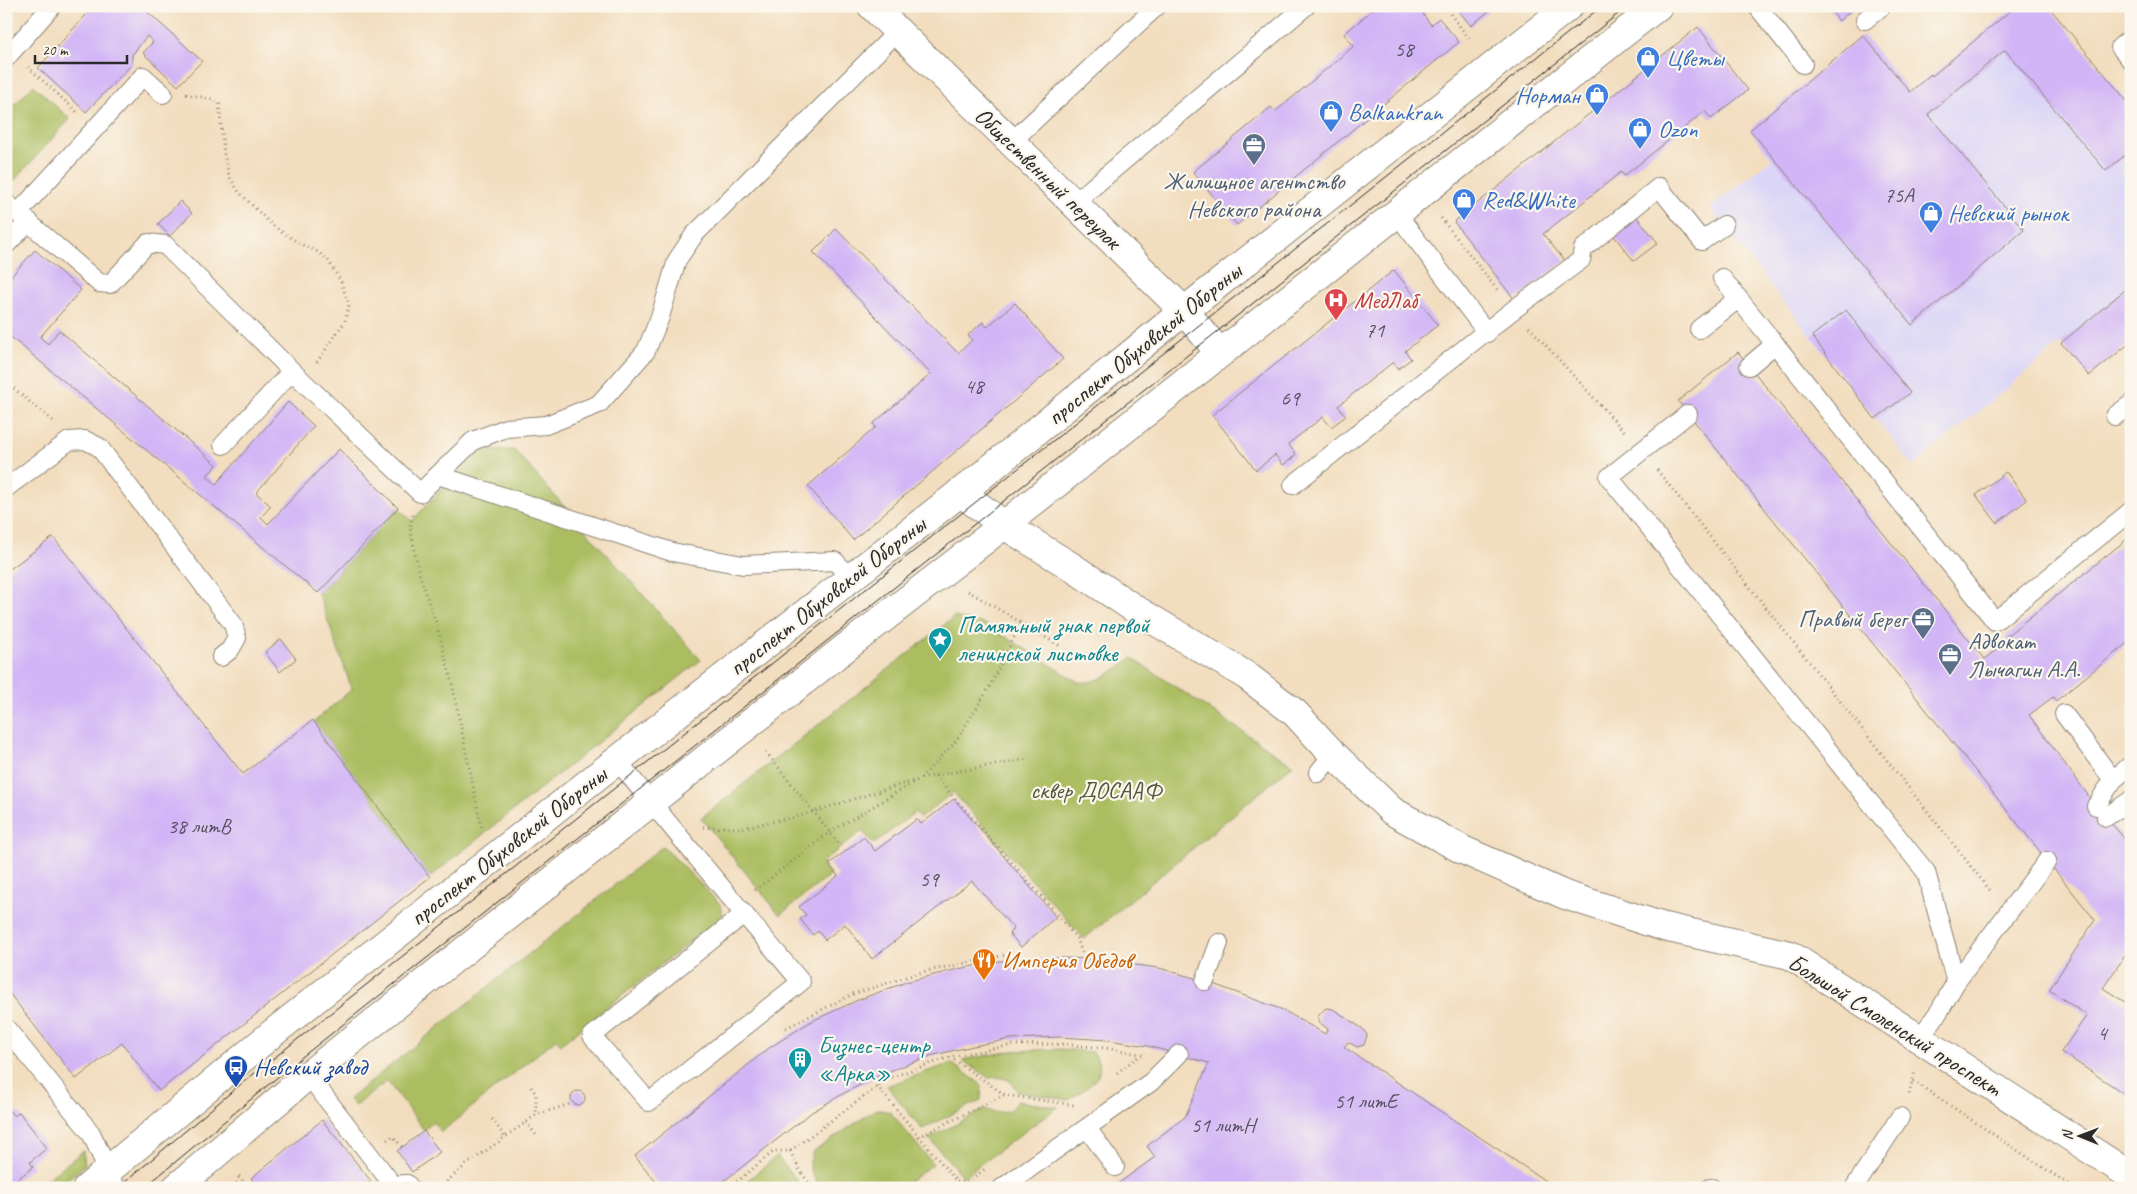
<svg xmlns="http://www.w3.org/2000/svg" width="2137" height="1194" font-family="Caveat,sans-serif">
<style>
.built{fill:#dbd6f7}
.green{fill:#abbd61;stroke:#6b7446}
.building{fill:#d1b5f6}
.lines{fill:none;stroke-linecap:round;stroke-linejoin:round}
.service-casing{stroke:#8e8474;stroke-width:20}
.minor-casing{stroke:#8e8474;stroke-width:30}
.secondary-casing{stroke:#8e8474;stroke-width:30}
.path{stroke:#8e8474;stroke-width:3;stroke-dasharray:1 4;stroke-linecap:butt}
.service{stroke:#fff;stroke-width:18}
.minor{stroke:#fff;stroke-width:28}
.secondary{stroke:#fff;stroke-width:28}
.tram{stroke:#2b2b2b;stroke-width:1}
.labels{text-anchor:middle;stroke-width:4.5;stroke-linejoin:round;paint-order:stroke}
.number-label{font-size:21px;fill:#544e5e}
.shop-label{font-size:24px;fill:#366cbe;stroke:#fbf7ec;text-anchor:start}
.street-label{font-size:24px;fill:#2b2b2b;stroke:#fbf7ec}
.service-label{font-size:24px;fill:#4e5e75;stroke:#fbf7ec}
.health-label{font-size:24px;fill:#be3a42;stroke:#fbf7ec;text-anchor:start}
.culture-label{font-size:24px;fill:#0d838f;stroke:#fbf7ec;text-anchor:start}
.park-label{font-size:24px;fill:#51573b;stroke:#fbf7ec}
.food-label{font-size:24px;fill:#c56008;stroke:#fbf7ec;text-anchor:start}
.transit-label{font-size:24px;fill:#164399;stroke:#fbf7ec;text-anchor:start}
</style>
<rect width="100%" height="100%" fill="#fbf7ec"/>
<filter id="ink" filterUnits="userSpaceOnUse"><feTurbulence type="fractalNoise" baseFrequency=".02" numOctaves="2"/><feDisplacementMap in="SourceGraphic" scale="10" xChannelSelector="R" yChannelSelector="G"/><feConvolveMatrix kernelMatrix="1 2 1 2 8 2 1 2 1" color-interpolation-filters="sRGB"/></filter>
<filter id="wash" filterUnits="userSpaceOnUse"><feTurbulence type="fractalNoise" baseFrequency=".0096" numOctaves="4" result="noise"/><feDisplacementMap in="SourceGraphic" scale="20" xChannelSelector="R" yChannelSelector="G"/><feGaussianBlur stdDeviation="1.12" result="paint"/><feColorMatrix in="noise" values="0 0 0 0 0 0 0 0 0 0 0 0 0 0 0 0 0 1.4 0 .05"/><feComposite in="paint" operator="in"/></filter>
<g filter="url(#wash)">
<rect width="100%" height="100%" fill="#f2ddbe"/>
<path class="built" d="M 2016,6 L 2131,106 L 2131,285 L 1913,466 L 1710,208 L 1772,159 L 1750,130 L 1863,35 L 1910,92 L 1931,74 L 1932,76 Z"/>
<g class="green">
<path d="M 33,85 L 70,119 L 13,182 L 6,176 L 6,114 Z"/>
<path d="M 514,450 L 701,660 L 430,877 L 314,722 L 352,689 L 318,593 L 398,508 L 412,521 L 477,451 Z"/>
<path d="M 954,617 L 985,624 L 1078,682 C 1099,685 1116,669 1132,658 L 1293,765 L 1084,939 L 953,792 L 920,818 L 915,812 L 874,844 L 862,831 L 821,863 L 830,875 L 780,915 L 701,818 Z"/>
<path d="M 663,846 L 721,905 L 723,915 L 720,918 L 561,1044 L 556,1039 L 441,1132 L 433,1122 L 424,1130 L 387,1081 L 355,1106 L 349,1099 Z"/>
<path d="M 1060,1049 L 1093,1052 C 1111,1077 1087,1087 1069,1100 L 1018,1092 C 1012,1079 1003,1076 989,1078 L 962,1060 L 1012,1051 Z"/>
<path d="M 951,1063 L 982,1085 L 981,1100 L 922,1129 L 887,1086 Z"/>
<path d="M 1017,1101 L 1058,1107 L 963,1177 L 929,1138 L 986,1109 C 999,1115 1010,1114 1017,1101 Z"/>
<path d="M 876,1109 L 890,1112 L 933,1164 L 901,1188 L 822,1188 C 812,1176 806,1168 813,1152 Z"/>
<path d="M 83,1151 L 85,1165 L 56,1188 L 36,1188 Z"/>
<path d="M 777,1156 L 803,1188 L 738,1188 Z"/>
</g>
<g id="blocks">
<g class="building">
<path d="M 94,6 L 141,6 L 202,61 L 178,86 L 143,53 L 153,42 L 147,36 L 132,55 L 132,64 L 86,112 L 38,68 Z"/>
<path d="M 1377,6 L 1428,6 L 1430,8 L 1423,14 L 1431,25 L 1439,18 L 1459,42 L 1237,225 L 1193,172 L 1271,107 L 1275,112 L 1354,46 L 1344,34 Z"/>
<path d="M 1455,6 L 1495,6 L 1471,26 Z"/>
<path d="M 1827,6 L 1856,6 L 1839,21 Z"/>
<path d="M 2016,6 L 2048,6 L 2131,106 L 2131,150 L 2106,171 L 2005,50 L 1928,114 L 2024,230 L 1912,325 L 1750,130 L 1863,35 L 1910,92 L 1931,74 L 1932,76 Z"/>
<path d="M 1698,27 L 1748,90 L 1711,119 L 1705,111 L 1624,176 L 1621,172 L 1543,234 L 1565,261 L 1515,300 L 1454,222 Z"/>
<path d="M 180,201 L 192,213 L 170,236 L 158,224 Z"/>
<path d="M 1637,217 L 1658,243 L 1634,261 L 1614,236 Z"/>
<path d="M 836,229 L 958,353 L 972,340 L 968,335 L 983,322 L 987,327 L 1015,303 L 1063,359 L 853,540 L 808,486 L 876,427 L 873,424 L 931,374 L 813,252 Z"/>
<path d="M 35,250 L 81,290 L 40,337 L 48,344 L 59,330 L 217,465 L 207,476 L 216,484 L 288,402 L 314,426 L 256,493 L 271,506 L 261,517 L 268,524 L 339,449 L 398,508 L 318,593 L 6,333 L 6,282 Z"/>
<path d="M 1394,270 L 1438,325 L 1405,351 L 1411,359 L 1398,369 L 1393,362 L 1338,406 L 1346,416 L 1331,427 L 1323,417 L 1288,444 L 1296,454 L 1290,460 L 1283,465 L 1275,455 L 1256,470 L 1212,415 Z"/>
<path d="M 2131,285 L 2131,342 L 2089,376 L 2061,343 Z"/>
<path d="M 1846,310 L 1910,393 L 1875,419 L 1812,336 Z"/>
<path d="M 1738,352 L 1984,659 L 2008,641 L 2005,637 L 2131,536 L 2131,640 L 2056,701 L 2053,697 L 2029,715 L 2096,806 L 2131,846 L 2131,947 L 2103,988 L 2131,1006 L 2131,1098 L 2061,1052 L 2087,1015 L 2049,990 L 2095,920 L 1678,401 Z"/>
<path d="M 2006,472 L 2027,500 L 1997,523 L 1976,495 Z"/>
<path d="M 53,537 L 243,774 L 313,720 L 430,877 L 159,1091 L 122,1043 L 76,1079 L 6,989 L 6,572 Z"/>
<path d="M 281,639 L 296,659 L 280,672 L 265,652 Z"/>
<path d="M 954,799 L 1056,917 L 1021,947 L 1009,933 L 1014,929 L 972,881 L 872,959 L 845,924 L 825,940 L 818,931 L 813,935 L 800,919 L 806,915 L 799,907 L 838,876 L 829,864 L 864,837 L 875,851 L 917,819 L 921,824 Z"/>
<path d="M 1062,958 L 1089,959 L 1159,968 L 1205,981 L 1283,1010 L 1325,1034 L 1328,1029 L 1320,1023 L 1318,1016 L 1326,1008 L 1333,1009 L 1363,1029 L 1367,1035 L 1364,1045 L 1357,1047 L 1348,1042 L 1344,1047 L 1556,1188 L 1112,1188 L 1155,1157 L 1147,1146 L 1185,1117 L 1209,1063 L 1148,1046 L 1108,1040 L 1061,1037 L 1011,1039 L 973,1046 L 930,1056 L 887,1072 L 848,1091 L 812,1112 L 715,1188 L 661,1188 L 635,1156 L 769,1048 L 810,1022 L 858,1000 L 906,982 L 958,969 L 1000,961 Z"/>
<circle cx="578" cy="1098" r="7"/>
<path d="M 6,1107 L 14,1116 L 19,1112 L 47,1148 L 30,1162 L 33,1167 L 6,1188 Z"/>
<path d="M 322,1120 L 371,1181 L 362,1188 L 259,1188 L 251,1178 Z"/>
<path d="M 424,1131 L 440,1152 L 412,1172 L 397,1151 Z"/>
</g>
</g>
</g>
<g filter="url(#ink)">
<use href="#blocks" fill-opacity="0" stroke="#8e8474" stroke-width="1"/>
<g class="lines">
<g class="service-casing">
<g id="service">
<path d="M 1757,6 L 1803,64"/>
<path d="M 1865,20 L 1882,6"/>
<path d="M 2131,38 L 2120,47 L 2131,60"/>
<path d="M 6,58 L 52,6"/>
<path d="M 1011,142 L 1157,6"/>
<path d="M 6,203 L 99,283 L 110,284 L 148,243 L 165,245 L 292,371 L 420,493 L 438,475"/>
<path d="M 1074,203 L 1306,6"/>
<path d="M 18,213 L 143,76 L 163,94"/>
<path d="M 1397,214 L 1487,333"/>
<path d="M 6,245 L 29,221"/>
<path d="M 1722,278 L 1775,344"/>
<path d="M 1699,329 L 1738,299"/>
<path d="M 1749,366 L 1775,344 L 1995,621 L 2131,511"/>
<path d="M 1688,414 L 1609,477 L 1926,872 L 1956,982"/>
<path d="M 2115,416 L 2131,404"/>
<path d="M 223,445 L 292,371"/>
<path d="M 1293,485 L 1513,310 L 1581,260 L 1583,249 L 1659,187 L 1702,241 L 1724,225"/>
<path d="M 6,488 L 69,441 L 85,440 L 99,447 L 233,624 L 237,638 L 230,650 L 221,657"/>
<path d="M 851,579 L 835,561 L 743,565 L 672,552 L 438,475 L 473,441 L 506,428 L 546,425 L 599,404 L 646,351 L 660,317 L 677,260 L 694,235 L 898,31"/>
<path d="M 2064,714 L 2113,780"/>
<path d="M 617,760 C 677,835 739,908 801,982 L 649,1102 L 592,1036 L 744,914"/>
<path d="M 1318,773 L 1333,754"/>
<path d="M 2096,806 L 2113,780 L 2131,765"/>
<path d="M 2106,817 L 2131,800"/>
<path d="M 1205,981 L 1219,943"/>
<path d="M 6,1028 L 91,1133 L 116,1188"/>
<path d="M 1920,1038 L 1940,1010 L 1956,982 L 2047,861"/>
<path d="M 308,1075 L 393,1185 L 390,1188"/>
<path d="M 1087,1128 L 1115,1167"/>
<path d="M 393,1185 L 407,1184 L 410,1188"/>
<path d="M 1002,1188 L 1151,1082 L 1179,1054"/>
<path d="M 1710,1188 L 1712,1188"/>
<path d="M 1854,1188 L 1900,1117"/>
</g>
</g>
<g class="minor-casing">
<g id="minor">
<path d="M 872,6 L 1184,311 L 1220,353"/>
<path d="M 960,492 L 1004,525 L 1072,567 L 1135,609 L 1247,676 L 1295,713 L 1333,754 L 1392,811 L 1463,850 L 1565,895 L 1664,927 L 1790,955 L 2131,1176"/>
</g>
</g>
<g class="secondary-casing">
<g id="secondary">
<path d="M 87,1188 L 274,1032 L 592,780 L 985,473 L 1184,311 L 1569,6"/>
<path d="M 176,1188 L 308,1075 L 840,652 L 1004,525 L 1658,6"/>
</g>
</g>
<g class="path">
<path d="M 1444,6 L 1469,38"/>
<path d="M 28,67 L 77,112"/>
<path d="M 186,94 L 212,99 L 219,104 L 224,154 L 229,176 L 239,192 L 272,225 L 299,243 L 318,252 L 328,260 L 341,282 L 349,305 L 345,321 L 317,362"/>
<path d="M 1441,218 L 1499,292"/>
<path d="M 1529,327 L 1626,433"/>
<path d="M 6,382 L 54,422"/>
<path d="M 1657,470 L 1992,893"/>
<path d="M 413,515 L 410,527 L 419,573 L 438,629 L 452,683 L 482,830"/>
<path d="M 968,591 L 1060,646"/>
<path d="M 766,752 L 840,845"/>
<path d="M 935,776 L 1058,915 L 1077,939 L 1086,963"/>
<path d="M 921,778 L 1028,759"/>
<path d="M 703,827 L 742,828 L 800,816 L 915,780"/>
<path d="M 755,890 L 830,832 L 921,778 L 956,741 L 990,686 L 1021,623"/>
<path d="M 786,1028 L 853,994 L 922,972 L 1005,955 L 1008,960"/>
<path d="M 950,1057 L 1005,1095 L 1074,1105"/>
<path d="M 1117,1073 L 1140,1055"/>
<path d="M 1913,1081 L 2074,1188"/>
<path d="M 877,1086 L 957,1182 L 967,1182 L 985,1169"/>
<path d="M 531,1087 L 536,1094 L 536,1115"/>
<path d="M 1909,1094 L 1915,1071"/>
<path d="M 492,1119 L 505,1137"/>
<path d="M 526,1122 L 536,1135"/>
<path d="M 918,1137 L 1004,1095"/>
<path d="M 387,1140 L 393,1136 L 402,1147"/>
<path d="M 790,1151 L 800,1171 L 813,1188"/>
<path d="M 239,1176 L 249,1188"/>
<path d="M 235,1188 L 239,1177"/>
<path d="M 439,1188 L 466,1165 L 536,1115 L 570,1104"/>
<path d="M 729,1188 L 774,1151 L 790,1151 L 889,1078 L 950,1057 L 1012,1045 L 1061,1044 L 1105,1048 L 1145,1055"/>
<path d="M 1890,1188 L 1892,1185 L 1895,1188"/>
</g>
<use href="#service" class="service"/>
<use href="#minor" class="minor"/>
<use href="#secondary" class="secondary"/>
<g class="tram">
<path d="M 118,1188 L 236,1088 L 1602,6"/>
<path d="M 144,1188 L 297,1061 L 1628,6"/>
</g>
</g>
</g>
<defs>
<g id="shop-pin" transform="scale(1.25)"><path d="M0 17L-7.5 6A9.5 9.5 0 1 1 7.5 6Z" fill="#3f7fe0" stroke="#fbf7ec"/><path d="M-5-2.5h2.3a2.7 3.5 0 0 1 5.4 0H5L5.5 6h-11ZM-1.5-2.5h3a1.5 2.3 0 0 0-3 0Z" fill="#fff"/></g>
<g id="office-pin" transform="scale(1.25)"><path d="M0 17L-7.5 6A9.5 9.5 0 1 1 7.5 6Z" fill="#5c6f8a" stroke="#fbf7ec"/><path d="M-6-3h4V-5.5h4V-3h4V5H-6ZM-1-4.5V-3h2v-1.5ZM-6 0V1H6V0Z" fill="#fff"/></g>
<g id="hospital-pin" transform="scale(1.25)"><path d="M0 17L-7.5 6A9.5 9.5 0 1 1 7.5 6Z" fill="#e0444e" stroke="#fbf7ec"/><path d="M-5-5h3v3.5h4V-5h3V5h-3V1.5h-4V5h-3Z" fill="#fff"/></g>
<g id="sight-pin" transform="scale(1.25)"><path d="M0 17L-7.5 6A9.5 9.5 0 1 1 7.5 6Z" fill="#0f9aa8" stroke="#fbf7ec"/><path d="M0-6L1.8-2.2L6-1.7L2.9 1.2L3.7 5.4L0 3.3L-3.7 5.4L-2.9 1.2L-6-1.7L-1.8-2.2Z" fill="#fff"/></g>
<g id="restaurant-pin" transform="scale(1.25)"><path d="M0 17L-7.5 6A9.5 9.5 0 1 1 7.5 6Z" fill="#e8710a" stroke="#fbf7ec"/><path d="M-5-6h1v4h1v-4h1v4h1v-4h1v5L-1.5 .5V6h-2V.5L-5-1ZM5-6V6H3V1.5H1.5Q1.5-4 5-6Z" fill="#fff"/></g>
<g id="building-pin" transform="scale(1.25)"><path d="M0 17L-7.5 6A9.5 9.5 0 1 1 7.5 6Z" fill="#0f9aa8" stroke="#fbf7ec"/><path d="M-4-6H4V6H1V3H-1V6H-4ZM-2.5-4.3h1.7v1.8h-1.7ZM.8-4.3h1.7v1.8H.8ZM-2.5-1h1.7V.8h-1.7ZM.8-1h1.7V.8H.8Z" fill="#fff"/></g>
<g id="bus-pin" transform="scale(1.25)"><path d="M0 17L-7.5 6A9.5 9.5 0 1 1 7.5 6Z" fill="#1a4fb4" stroke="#fbf7ec"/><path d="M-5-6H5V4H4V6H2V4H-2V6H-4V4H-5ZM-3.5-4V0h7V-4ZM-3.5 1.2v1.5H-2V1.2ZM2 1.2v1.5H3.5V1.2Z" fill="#fff"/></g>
</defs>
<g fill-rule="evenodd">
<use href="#shop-pin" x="1648" y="58"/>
<use href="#shop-pin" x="1597" y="95"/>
<use href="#shop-pin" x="1331" y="112"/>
<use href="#shop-pin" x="1640" y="129"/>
<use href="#office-pin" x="1254" y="145"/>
<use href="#shop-pin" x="1464" y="200"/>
<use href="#shop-pin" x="1931" y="213"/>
<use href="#hospital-pin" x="1336" y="300"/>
<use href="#office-pin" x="1923" y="619"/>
<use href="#sight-pin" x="940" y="639"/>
<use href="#office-pin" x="1950" y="655"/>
<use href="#restaurant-pin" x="984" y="960"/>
<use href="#building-pin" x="800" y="1059"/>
<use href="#bus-pin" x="236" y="1067"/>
</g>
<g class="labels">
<g class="number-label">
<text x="1404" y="56">58</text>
<text x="1899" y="202">75А</text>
<text x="1375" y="337">71</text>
<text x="974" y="393">48</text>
<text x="1290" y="405">69</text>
<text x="199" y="833">38 литВ</text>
<text x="929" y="886">59</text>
<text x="2102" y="1040">4</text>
<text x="1366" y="1108">51 литЕ</text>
<text x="1223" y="1132">51 литН</text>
</g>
<g class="shop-label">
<text x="1666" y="66">Цветы</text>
<text x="1580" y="103" text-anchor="end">Норман</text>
<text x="1348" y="120">Balkankran</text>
<text x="1658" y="137">Ozon</text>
<text x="1482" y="208">Red&amp;White</text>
<text x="1948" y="221">Невский рынок</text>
</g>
<g class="street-label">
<text transform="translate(1048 178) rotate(44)" y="8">Общественный переулок</text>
<text transform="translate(1144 344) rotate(-39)" y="8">проспект Обуховской Обороны</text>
<text transform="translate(827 596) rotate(-38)" y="8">проспект Обуховской Обороны</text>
<text transform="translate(508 846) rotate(-38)" y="8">проспект Обуховской Обороны</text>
<text transform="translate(1895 1025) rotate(32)" y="8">Большой Смоленский проспект</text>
</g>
<g class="service-label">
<text x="1254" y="189">Жилищное агентство<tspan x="1254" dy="28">Невского района</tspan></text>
<text x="1906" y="627" text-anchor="end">Правый берег</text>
<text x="1968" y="649" text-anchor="start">Адвокат<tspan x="1968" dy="28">Лычагин А.А.</tspan></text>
</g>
<g class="health-label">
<text x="1354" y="308">МедЛаб</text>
</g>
<g class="culture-label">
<text x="958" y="633">Памятный знак первой<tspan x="958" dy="28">ленинской листовке</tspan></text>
<text x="818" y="1053">Бизнес-центр<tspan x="818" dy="28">«Арка»</tspan></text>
</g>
<g class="park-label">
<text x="1096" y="798">сквер ДОСААФ</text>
</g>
<g class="food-label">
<text x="1002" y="968">Империя Обедов</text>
</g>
<g class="transit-label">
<text x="254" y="1075">Невский завод</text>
</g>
</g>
<rect width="2137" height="1194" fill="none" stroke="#fbf7ec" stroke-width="25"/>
<g transform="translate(2080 1136) rotate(271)" stroke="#fbf7ec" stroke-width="4" paint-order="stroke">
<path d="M0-4L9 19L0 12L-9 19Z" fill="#2b2b2b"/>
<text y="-8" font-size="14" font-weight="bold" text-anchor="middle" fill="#2b2b2b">N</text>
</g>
<path d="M35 55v8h92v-8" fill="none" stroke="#2b2b2b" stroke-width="2.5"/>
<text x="42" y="55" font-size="15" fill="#2b2b2b" stroke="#fbf7ec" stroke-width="4" paint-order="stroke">20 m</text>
</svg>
